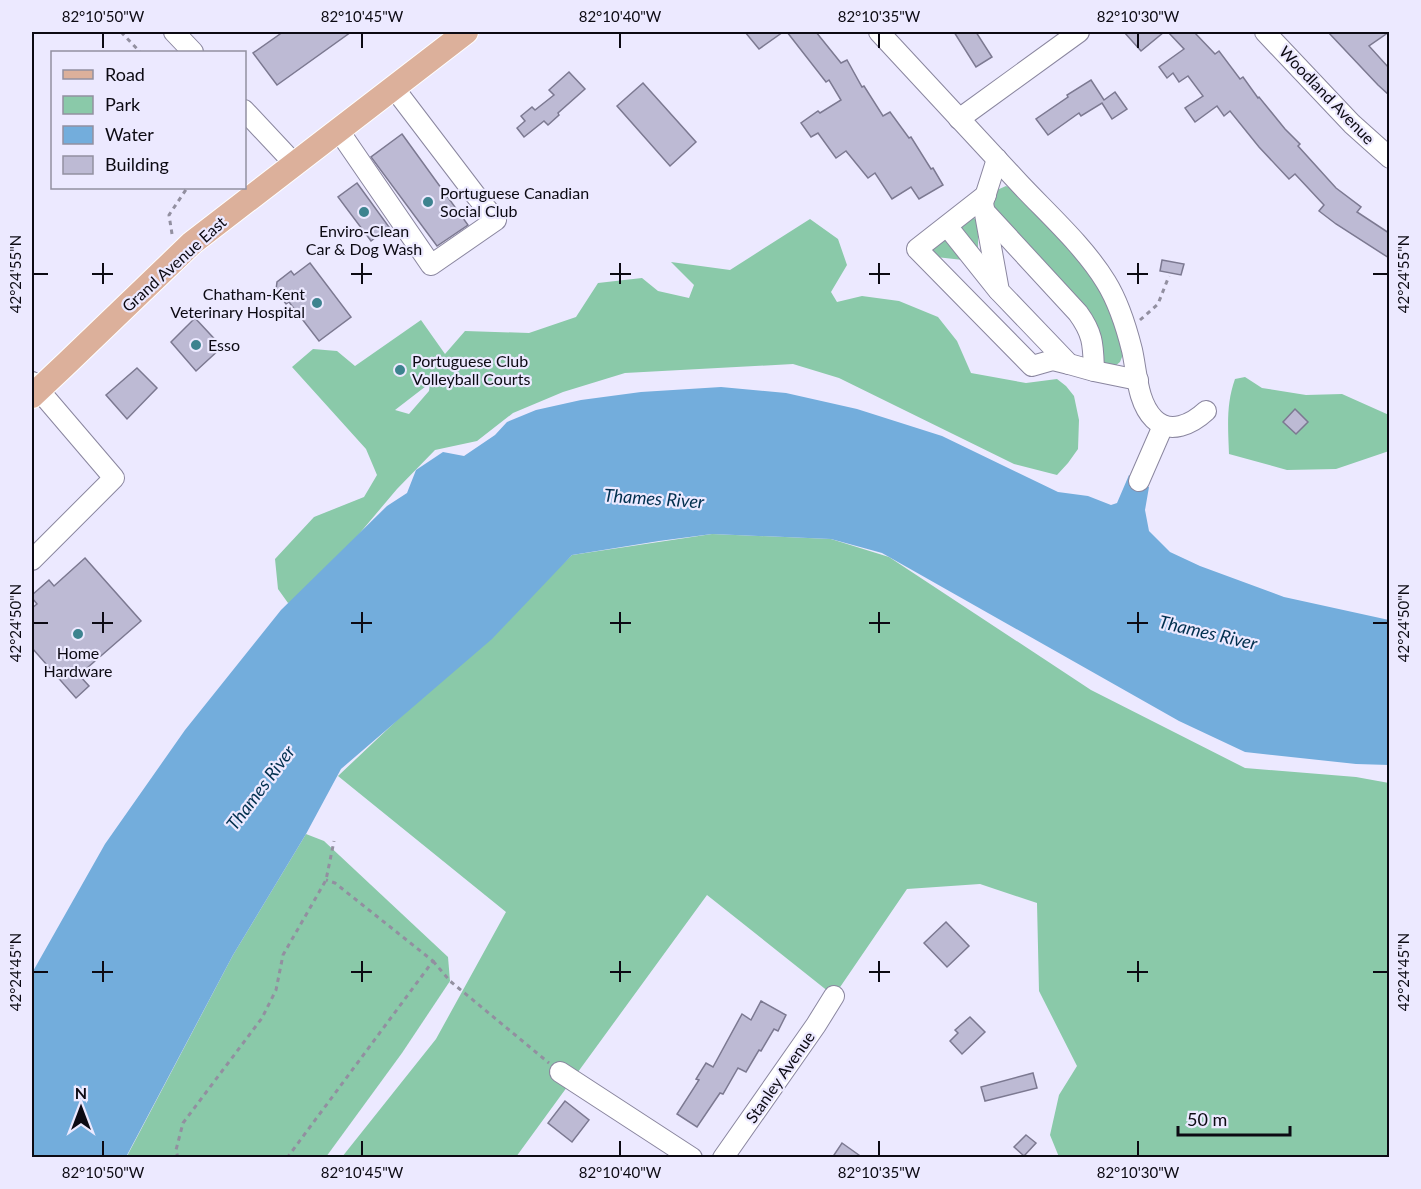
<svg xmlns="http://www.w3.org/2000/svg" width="1421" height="1189" font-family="Lato,sans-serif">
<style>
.green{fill:#8ac9a9;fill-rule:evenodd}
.water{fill:#73addc}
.building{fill:#bdbad4;stroke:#7c7991;stroke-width:1.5}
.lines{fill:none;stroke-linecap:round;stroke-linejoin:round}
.minor-casing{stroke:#8a869f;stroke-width:22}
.major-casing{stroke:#fff;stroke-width:26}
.path{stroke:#928fa0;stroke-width:3;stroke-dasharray:4.5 4.5;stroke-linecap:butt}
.minor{stroke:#fff;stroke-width:20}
.major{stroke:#dcb09b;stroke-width:24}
.ticks{fill:none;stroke:#0c0a13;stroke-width:2}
.poi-dot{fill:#3d838f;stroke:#ece9ff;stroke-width:2}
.labels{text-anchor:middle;stroke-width:4.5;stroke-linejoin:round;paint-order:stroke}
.street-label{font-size:16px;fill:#0c0a13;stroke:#ece9ff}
.poi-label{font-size:16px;fill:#0c0a13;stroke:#ece9ff;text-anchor:start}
.water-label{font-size:18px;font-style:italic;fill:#002f4e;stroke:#ece9ff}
.neatline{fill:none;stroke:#0c0a13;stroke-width:2}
.ticks-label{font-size:15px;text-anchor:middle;fill:#0c0a13}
</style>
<rect width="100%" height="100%" fill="#ece9ff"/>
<g class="green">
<path d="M 1006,186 L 1012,189 L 1077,257 L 1088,270 L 1113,311 L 1124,352 L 1120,362 L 1115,366 L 1103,365 L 1099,355 L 1099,329 L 1095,322 L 1082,309 L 993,208 L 993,202 L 997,190 Z"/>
<path d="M 970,218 L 974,218 L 978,222 L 978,249 L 961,227 L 962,224 Z"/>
<path d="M 810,219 L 838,239 L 847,265 L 831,292 L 837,302 L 862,296 L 899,301 L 938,317 L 957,341 L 971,373 L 1026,383 L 1057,379 L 1066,386 L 1074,396 L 1079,420 L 1078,449 L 1068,463 L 1057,475 L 1014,464 L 839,378 L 793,364 L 625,373 L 563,392 L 513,413 L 477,441 L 435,450 L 397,489 L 305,598 L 288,603 L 278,589 L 275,559 L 314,517 L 364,497 L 377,475 L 366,449 L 292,367 L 313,349 L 337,351 L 355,366 L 421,320 L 445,354 L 465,331 L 529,333 L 576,317 L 598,283 L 642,278 L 658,291 L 689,298 L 694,285 L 671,262 L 730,270 ZM 430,383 L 429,391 L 409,414 L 395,410 Z"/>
<path d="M 941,240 L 948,241 L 963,260 L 936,257 L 932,253 L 932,249 Z"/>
<path d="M 1245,377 L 1262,388 L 1306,395 L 1342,394 L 1389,415 L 1389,451 L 1336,469 L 1287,470 L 1229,454 C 1228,427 1226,404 1235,379 Z"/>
<path d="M 712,534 L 831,539 L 889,557 L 1091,690 L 1245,768 L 1356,777 L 1389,783 L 1389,1157 L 1059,1157 L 1050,1135 L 1059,1095 L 1077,1066 L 1039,991 L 1037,903 L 980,884 L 907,889 L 834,996 L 707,895 L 516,1157 L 342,1157 L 436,1039 L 506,912 L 338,776 L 572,555 Z"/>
<path d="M 306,834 L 324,841 L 448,957 L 450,981 L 402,1053 L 326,1157 L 126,1158 L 233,955 Z"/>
</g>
<path class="water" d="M 721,387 L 786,393 L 857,409 L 942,436 L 1058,492 L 1088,496 L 1111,505 L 1117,503 L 1129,475 L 1149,487 L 1145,510 L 1149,531 L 1170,552 L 1200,566 L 1284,597 L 1389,620 L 1389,765 L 1356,764 L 1245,752 L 1179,721 L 882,553 L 831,539 L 712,534 L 659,541 L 572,555 L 492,639 L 341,769 L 306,834 L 233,955 L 126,1157 L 32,1158 L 32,973 L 105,844 L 185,730 L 281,610 L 387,506 L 407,493 L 416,470 L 443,452 L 464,456 L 495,435 L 507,422 L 536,410 L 581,400 L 641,392 Z"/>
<g class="building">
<path d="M 283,32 L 351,32 L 277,85 L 253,53 Z"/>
<path d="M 745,32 L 783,32 L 759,49 Z"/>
<path d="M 787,32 L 816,32 L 841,63 L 847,60 L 862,87 L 864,86 L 883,116 L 890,112 L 909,138 L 911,137 L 931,169 L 933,168 L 943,185 L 919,199 L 911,187 L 892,199 L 875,173 L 868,178 L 846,151 L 836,158 L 818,133 L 811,137 L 801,123 L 818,111 L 820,113 L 841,100 L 829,80 L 826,82 Z"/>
<path d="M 954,32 L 976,32 L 992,57 L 976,67 Z"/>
<path d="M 1124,32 L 1164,32 L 1141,51 Z"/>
<path d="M 1168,32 L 1194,32 L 1215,54 L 1219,51 L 1240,79 L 1243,77 L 1258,98 L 1259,97 L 1285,129 L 1300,144 L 1298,146 L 1336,188 L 1361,207 L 1357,212 L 1389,233 L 1389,258 L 1336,224 L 1319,211 L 1324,205 L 1295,174 L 1289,179 L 1259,147 L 1230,111 L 1224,116 L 1217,106 L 1195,122 L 1185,108 L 1203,96 L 1188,76 L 1179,82 L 1173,73 L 1167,78 L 1159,67 L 1184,49 Z"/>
<path d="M 1328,32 L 1389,32 L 1369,46 L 1389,68 L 1389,95 L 1378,85 Z"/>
<path d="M 569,72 L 585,89 L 558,113 L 559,115 L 548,125 L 544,121 L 524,137 L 517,128 L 525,121 L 521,116 L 532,107 L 535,110 L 554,95 L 549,90 Z"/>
<path d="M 1091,80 L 1104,100 L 1115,92 L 1127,109 L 1112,119 L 1102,103 L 1081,116 L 1079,113 L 1048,135 L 1036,119 L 1068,97 L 1067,95 Z"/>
<path d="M 643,83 L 696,142 L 670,166 L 617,106 Z"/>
<path d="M 402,134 L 468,225 L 437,246 L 371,157 Z"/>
<path d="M 357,183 L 389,227 L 371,241 L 338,197 Z"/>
<path d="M 1162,260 L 1184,264 L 1181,275 L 1160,271 Z"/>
<path d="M 310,263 L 351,317 L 319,341 L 289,302 L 286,304 L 276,290 L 277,282 L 291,271 L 294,275 Z"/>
<path d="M 195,318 L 222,347 L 196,371 L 171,342 Z"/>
<path d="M 137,368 L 157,388 L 127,419 L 106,395 Z"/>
<path d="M 1295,409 L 1308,422 L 1296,434 L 1283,422 Z"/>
<path d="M 85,558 L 141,621 L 79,675 L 89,686 L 76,698 L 32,648 L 32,608 L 37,604 L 32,598 L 32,595 L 49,580 L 54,586 Z"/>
<path d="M 946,922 L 969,946 L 947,967 L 924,943 Z"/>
<path d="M 761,1001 L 786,1015 L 778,1031 L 774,1029 L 761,1051 L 759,1050 L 746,1072 L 738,1068 L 723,1094 L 720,1093 L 697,1127 L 677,1114 L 699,1080 L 696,1079 L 706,1063 L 713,1067 L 742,1014 L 751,1020 Z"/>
<path d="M 970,1017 L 985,1032 L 962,1054 L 950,1041 L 958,1033 L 955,1030 Z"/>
<path d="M 1033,1073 L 1037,1088 L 985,1101 L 981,1087 Z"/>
<path d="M 565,1101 L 589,1120 L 572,1142 L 548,1123 Z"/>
<path d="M 1026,1135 L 1036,1143 L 1024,1156 L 1014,1147 Z"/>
<path d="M 842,1143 L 863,1158 L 832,1158 Z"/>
</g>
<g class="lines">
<g class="minor-casing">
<g id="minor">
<path d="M 174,32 L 193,52"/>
<path d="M 879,32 C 926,82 972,133 1019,183 C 1048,214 1084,246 1106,282 C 1119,303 1126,326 1132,350 C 1137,372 1137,402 1154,419 C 1170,435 1192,424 1206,411"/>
<path d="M 1265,32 L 1352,124 L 1390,158"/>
<path d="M 244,110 L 289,158 L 296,163"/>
<path d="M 959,119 L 1079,32"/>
<path d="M 339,131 L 431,265 L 496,220 L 477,197 L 394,88"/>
<path d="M 997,159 L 983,203 L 999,291 L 1069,364 L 1094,371 L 1138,380"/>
<path d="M 986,195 L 917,249 L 1032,366 L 1053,360 L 1069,364"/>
<path d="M 985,212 L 1078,313 C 1094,335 1093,346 1094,371"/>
<path d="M 947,226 L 998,290"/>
<path d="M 32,382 L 114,478 L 32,560"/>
<path d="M 1139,481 L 1163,426"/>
<path d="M 560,1072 L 692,1158"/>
<path d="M 723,1158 L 816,1025 L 834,996"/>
</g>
</g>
<g class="major-casing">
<path id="major" d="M 32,396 L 67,363 L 192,243 L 466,32"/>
</g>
<g class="path">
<path d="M 121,32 L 140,52"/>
<path d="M 172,234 L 169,215 L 187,188"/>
<path d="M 1140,320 L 1158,304 L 1169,276"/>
<path d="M 433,961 L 450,981 L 549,1063"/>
<path d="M 178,1158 L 176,1150 L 183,1123 L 262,1018 L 276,990 L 283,955 L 326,880 L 334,841"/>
<path d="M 287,1158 L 433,961 L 335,883 L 326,880"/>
</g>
<use href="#minor" class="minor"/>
<use href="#major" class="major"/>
</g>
<path class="ticks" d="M 103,33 L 103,48M 362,33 L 362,48M 620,33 L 620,48M 879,33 L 879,48M 1138,33 L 1138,48M 103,263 L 103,284M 362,263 L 362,284M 620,263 L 620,284M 879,263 L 879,284M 1138,263 L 1138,284M 33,274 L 48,274M 92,274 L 113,274M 351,274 L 372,274M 610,274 L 631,274M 869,274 L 890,274M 1127,274 L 1148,274M 1373,274 L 1388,274M 103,612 L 103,633M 362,612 L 362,633M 620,612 L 620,633M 879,612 L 879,633M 1138,612 L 1138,633M 33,623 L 48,623M 92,623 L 113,623M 351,623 L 372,623M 610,623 L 631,623M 869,623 L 890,623M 1127,623 L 1148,623M 1373,623 L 1388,623M 103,961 L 103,982M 362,961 L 362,982M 620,961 L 620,982M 879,961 L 879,982M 1138,961 L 1138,982M 33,972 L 48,972M 92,972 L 113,972M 351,972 L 372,972M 610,972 L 631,972M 869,972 L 890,972M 1127,972 L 1148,972M 1373,972 L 1388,972M 103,1141 L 103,1156M 362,1141 L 362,1156M 620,1141 L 620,1156M 879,1141 L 879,1156M 1138,1141 L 1138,1156"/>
<g class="poi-dot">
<circle cx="428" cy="202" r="6"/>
<circle cx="364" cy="212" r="6"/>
<circle cx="317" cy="303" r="6"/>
<circle cx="196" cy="345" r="6"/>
<circle cx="400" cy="370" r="6"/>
<circle cx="78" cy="634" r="6"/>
</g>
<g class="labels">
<g class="street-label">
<text transform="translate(1327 95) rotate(46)" y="6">Woodland Avenue</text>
<text transform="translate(174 264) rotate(-42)" y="6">Grand Avenue East</text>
<text transform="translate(780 1077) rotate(-55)" y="6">Stanley Avenue</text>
</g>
<g class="poi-label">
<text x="440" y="199">Portuguese Canadian<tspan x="440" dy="18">Social Club</tspan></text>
<text x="364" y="237" text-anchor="middle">Enviro-Clean<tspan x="364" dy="18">Car &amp; Dog Wash</tspan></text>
<text x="305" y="300" text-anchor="end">Chatham-Kent<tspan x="305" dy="18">Veterinary Hospital</tspan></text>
<text x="208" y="351">Esso</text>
<text x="412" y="367">Portuguese Club<tspan x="412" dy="18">Volleyball Courts</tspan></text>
<text x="78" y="659" text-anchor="middle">Home<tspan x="78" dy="18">Hardware</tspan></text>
</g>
<g class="water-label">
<text transform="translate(654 499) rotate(4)" y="6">Thames River</text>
<text transform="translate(1208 633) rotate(13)" y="6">Thames River</text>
<text transform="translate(261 788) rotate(-53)" y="6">Thames River</text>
</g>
</g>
<rect width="1421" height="1189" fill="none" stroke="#ece9ff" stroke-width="66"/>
<rect x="51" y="51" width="195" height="138" fill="#ece9ff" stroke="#9290a1" stroke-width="1.5"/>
<rect x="63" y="70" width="30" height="9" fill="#dcb09b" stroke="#9290a1" stroke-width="1.5"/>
<text x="105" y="81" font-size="18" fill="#0c0a13">Road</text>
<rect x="63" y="96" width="30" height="18" fill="#8ac9a9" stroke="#9290a1" stroke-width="1.5"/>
<text x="105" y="111" font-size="18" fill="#0c0a13">Park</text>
<rect x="63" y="126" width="30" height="18" fill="#73addc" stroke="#9290a1" stroke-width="1.5"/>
<text x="105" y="141" font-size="18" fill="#0c0a13">Water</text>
<rect x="63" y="156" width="30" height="18" fill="#bdbad4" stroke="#9290a1" stroke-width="1.5"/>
<text x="105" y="171" font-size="18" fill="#0c0a13">Building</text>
<g transform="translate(81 1108)" stroke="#ece9ff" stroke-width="4.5" paint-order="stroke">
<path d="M0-4.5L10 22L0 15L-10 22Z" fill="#0c0a13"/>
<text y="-9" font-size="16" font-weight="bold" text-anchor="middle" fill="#0c0a13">N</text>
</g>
<path d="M1178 1126v9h112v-9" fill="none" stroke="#0c0a13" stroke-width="3"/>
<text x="1187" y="1126" font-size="18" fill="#0c0a13" stroke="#ece9ff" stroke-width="4.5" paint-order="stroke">50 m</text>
<rect x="33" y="33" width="1355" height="1123" class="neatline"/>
<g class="ticks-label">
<text x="103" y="22">82°10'50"W</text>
<text x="362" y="22">82°10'45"W</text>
<text x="620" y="22">82°10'40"W</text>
<text x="879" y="22">82°10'35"W</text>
<text x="1138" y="22">82°10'30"W</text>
<text transform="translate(16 274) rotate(-90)" y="5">42°24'55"N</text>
<text transform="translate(1404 274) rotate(-90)" y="5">42°24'55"N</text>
<text transform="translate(16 623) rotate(-90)" y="5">42°24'50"N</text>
<text transform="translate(1404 623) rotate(-90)" y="5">42°24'50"N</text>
<text transform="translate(16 972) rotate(-90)" y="5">42°24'45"N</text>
<text transform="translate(1404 972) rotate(-90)" y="5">42°24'45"N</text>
<text x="103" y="1178">82°10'50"W</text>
<text x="362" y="1178">82°10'45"W</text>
<text x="620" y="1178">82°10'40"W</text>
<text x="879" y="1178">82°10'35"W</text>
<text x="1138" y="1178">82°10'30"W</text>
</g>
</svg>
